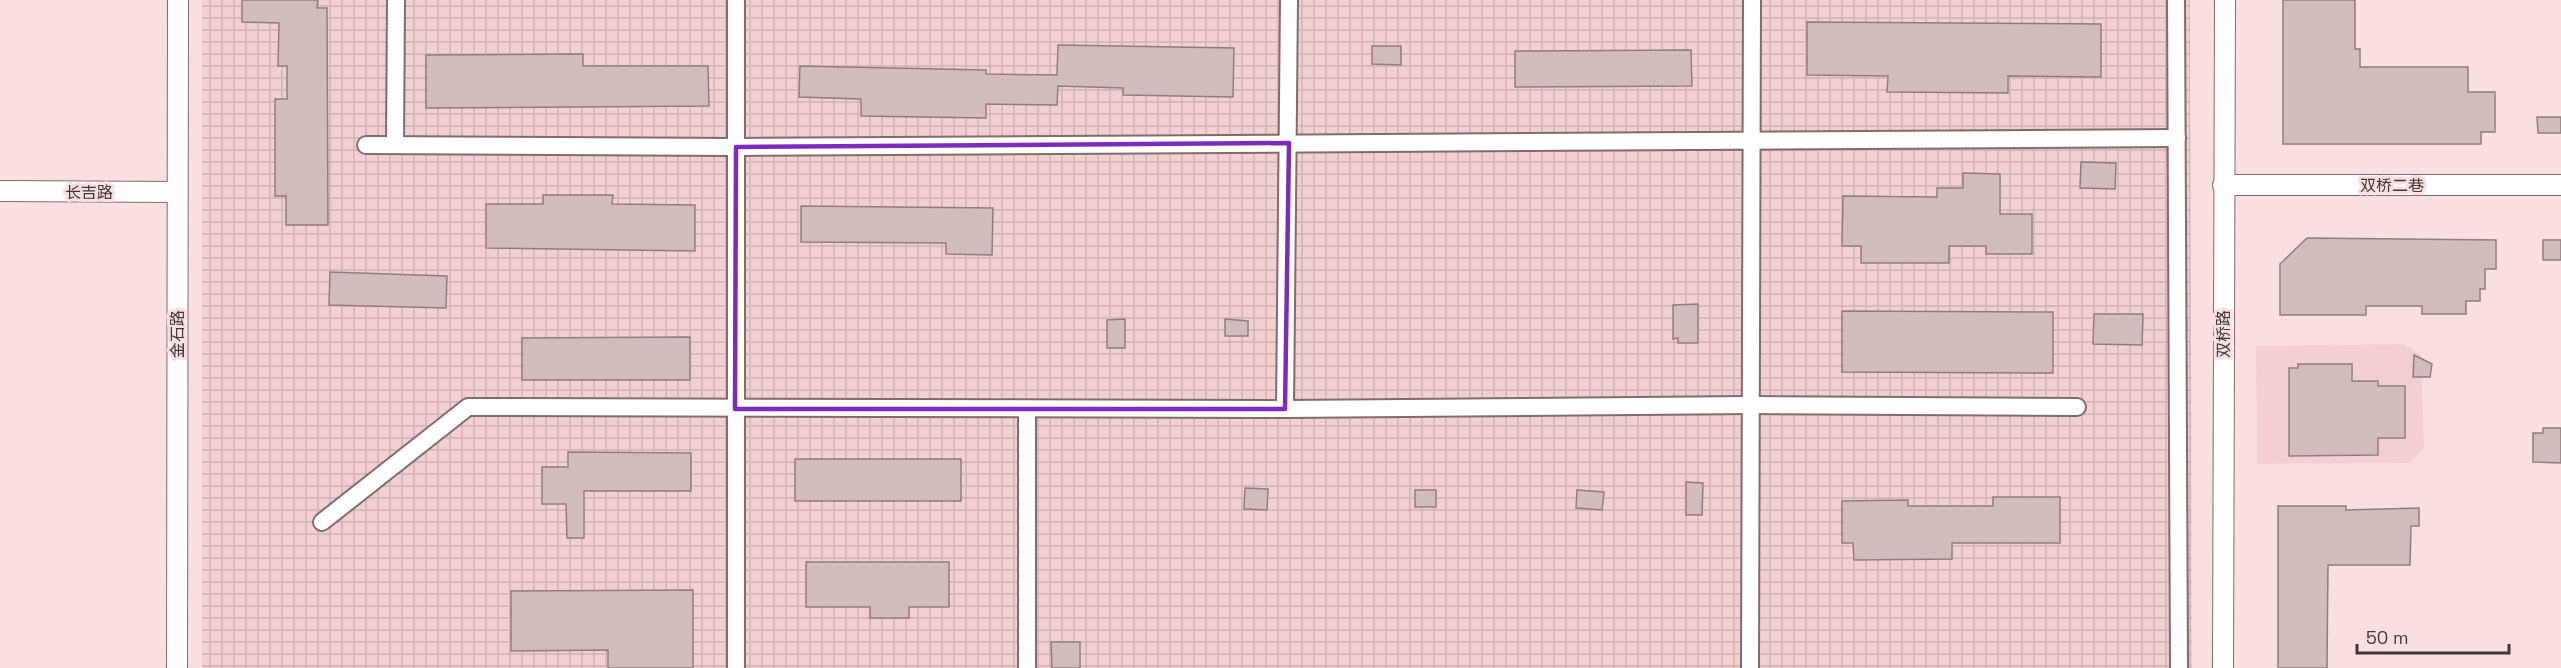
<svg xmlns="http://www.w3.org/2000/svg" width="2561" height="668" font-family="'Space Grotesk','Noto Sans SC',sans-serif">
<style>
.built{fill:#f2d0d1}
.industrial{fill:url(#industrial-grid)}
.building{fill:#d4bbbb;stroke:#937c7d;stroke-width:1.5}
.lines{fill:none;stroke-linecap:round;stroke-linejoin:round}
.minor-casing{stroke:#826b6b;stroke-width:20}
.tertiary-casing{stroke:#826b6b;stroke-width:22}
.minor{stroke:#fff;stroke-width:16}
.tertiary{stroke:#fff;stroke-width:20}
.marked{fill:none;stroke:#7b2cbf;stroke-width:4.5;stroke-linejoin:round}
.labels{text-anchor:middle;stroke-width:6;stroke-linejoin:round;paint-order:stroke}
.street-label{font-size:16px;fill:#413737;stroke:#f9dfdf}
</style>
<defs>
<pattern id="industrial-grid" width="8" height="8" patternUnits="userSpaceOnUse" patternTransform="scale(1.5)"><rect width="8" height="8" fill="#f2d0d1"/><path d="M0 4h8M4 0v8" fill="none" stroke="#d1b3b4"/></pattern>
</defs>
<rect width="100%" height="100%" fill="#f9dfdf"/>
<path class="built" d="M 2404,344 L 2421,355 L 2424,448 L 2410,463 L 2257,464 L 2256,346 Z"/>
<path class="industrial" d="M 202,0 L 2190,0 L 2192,668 L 202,668 Z"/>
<g class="building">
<path d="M 242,0 L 318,0 L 317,8 L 327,8 L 328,225 L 286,225 L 286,196 L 275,196 L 275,99 L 287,99 L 287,66 L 278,66 L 279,23 L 242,22 Z"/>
<path d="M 2283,0 L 2355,0 L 2355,49 L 2360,49 L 2360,67 L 2468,67 L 2468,92 L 2495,92 L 2495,132 L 2481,132 L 2481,144 L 2283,144 Z"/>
<path d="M 1807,22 L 2101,24 L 2101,77 L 2008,76 L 2008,93 L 1887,92 L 1888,76 L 1807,75 Z"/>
<path d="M 1058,45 L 1234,48 L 1233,97 L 1123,95 L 1123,88 L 1058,86 L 1057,105 L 986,104 L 986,118 L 861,116 L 861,99 L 799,97 L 800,66 L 986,70 L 986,74 L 1057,75 Z"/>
<path d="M 1372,46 L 1401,46 L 1401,65 L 1372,64 Z"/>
<path d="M 1691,50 L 1692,86 L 1515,87 L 1515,51 Z"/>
<path d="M 583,54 L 583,66 L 708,66 L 709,106 L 426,108 L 426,55 Z"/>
<path d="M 2537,117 L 2561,117 L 2561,133 L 2538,133 Z"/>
<path d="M 2081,162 L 2116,163 L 2115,189 L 2080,188 Z"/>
<path d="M 1963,173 L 2000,174 L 2000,214 L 2032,214 L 2032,254 L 1986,254 L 1986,246 L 1949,246 L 1949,263 L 1861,263 L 1861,246 L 1842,246 L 1843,196 L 1937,197 L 1937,188 L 1963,188 Z"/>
<path d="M 543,195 L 613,195 L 612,204 L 695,205 L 695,251 L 486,248 L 486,204 L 543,204 Z"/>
<path d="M 801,206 L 993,208 L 992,255 L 946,254 L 946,243 L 801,242 Z"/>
<path d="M 2307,238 L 2496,240 L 2496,269 L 2485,269 L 2485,289 L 2480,289 L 2480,301 L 2466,301 L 2466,314 L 2422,314 L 2422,306 L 2366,306 L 2366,315 L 2280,315 L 2280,264 Z"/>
<rect x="2543" y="240" width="18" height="20"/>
<path d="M 330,272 L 447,276 L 446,308 L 329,305 Z"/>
<path d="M 1698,304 L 1698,343 L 1678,343 L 1678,338 L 1673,339 L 1673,305 Z"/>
<path d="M 1842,311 L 2053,312 L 2053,373 L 1842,372 Z"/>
<path d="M 2094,314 L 2143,314 L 2142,345 L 2093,344 Z"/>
<path d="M 1125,319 L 1125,348 L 1107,348 L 1107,320 Z"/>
<path d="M 1225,319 L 1248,321 L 1248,336 L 1225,336 Z"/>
<path d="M 690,337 L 690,380 L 522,380 L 522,338 Z"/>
<path d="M 2414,355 L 2432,364 L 2430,377 L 2413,377 Z"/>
<path d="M 2298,364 L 2352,364 L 2352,381 L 2378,381 L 2378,386 L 2405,386 L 2405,438 L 2378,438 L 2378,455 L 2289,456 L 2289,368 L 2298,368 Z"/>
<path d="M 2543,428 L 2561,428 L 2561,463 L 2533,462 L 2533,433 L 2543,433 Z"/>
<path d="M 568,452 L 691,453 L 691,491 L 584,491 L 584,538 L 567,538 L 566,504 L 542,504 L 542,467 L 568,467 Z"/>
<rect x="795" y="459" width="166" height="42"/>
<path d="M 1686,482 L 1703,483 L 1702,515 L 1686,515 Z"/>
<path d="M 1245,488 L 1268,489 L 1267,510 L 1244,509 Z"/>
<rect x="1415" y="490" width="21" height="17"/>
<path d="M 1577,490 L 1604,492 L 1602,510 L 1576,508 Z"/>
<path d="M 1993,497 L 2060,497 L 2060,543 L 1952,543 L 1952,559 L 1854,560 L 1853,543 L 1842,543 L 1842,501 L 1908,500 L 1908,506 L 1993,506 Z"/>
<path d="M 2278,506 L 2346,506 L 2346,510 L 2419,508 L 2419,526 L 2411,526 L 2410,565 L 2328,565 L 2327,668 L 2278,668 Z"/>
<path d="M 806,562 L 949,562 L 949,607 L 909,607 L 909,618 L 870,618 L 870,607 L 806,607 Z"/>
<path d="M 693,590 L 693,668 L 608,668 L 608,650 L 511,651 L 511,591 Z"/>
<path d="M 1051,642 L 1080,642 L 1080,668 L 1052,668 Z"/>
</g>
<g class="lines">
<g class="minor-casing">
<g id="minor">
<path d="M 736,0 L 736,668"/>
<path d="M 2176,0 L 2179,668"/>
<path d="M 366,145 L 736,147 L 2177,138"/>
<path d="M 395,145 L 396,0"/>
<path d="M 1285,409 L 1289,0"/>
<path d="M 322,522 L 468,407 L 1285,409 L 1750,405 L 2077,407"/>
<path d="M 1027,668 L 1027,409"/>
<path d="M 1750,668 L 1752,0"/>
</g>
</g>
<g class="tertiary-casing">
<g id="tertiary">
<path d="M 2223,185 L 2561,185"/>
<path d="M 0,191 L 177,192"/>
<path d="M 177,668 L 178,0"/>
<path d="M 2223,668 L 2225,0"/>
</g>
</g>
<use href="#minor" class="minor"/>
<use href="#tertiary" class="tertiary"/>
</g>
<path class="marked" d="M 1289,143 L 1285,409 L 735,409 L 736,147 Z"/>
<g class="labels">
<g class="street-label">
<text x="2392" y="191">双桥二巷</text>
<text x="89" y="198">长吉路</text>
<text transform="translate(177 334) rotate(-90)" y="6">金石路</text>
<text transform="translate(2223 334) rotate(-90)" y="6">双桥路</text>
</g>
</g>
<path d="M2357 644v9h152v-9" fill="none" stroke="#413737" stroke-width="3"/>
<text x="2366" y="644" font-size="18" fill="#413737" stroke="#f9dfdf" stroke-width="4.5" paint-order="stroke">50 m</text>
</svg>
